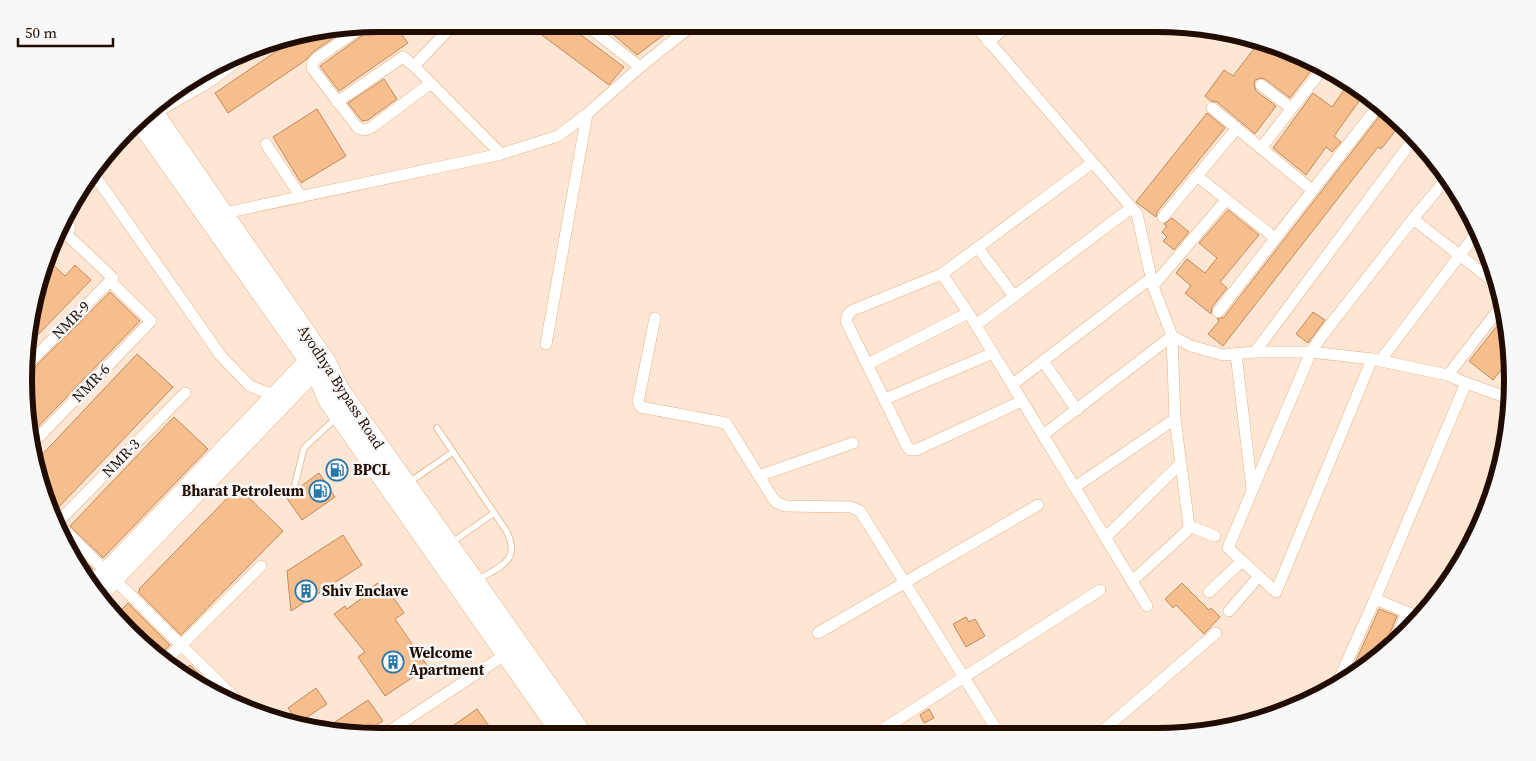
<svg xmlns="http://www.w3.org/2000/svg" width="1536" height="761" font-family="'Source Serif 4',serif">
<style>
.building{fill:#f7be8d;stroke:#c08a5a}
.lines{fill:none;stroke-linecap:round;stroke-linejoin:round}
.service-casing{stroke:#e8b080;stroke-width:7}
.minor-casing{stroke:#e8b080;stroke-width:12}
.tertiary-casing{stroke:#e8b080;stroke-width:16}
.primary-casing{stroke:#e8b080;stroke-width:20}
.service{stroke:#fff;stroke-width:5.5}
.minor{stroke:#fff;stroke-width:11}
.tertiary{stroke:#fff;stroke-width:15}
.primary{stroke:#fff;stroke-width:19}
.labels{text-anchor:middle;stroke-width:5;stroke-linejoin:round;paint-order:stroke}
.street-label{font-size:15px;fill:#200c00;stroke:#f8f8f8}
.poi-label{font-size:15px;font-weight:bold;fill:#200c00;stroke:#f8f8f8;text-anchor:start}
.rim{fill:none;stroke:#200c00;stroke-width:6}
</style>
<rect width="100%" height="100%" fill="#fde6d3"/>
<g class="building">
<path d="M 380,24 L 394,24 L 408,43 L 339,91 L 320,66 L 366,33 L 369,26 Z"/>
<path d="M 527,24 L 566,24 L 624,67 L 609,85 Z"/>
<path d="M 616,24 L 678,24 L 637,55 L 610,32 Z"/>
<path d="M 345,30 L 313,52 L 306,60 L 228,113 L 215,93 L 296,38 Z"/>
<path d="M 1260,41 L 1317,63 L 1290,98 L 1265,79 L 1261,78 L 1255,80 L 1254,85 L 1256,91 L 1276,106 L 1255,134 L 1217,102 L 1211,101 L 1205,96 L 1224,70 L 1233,76 Z"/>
<path d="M 384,79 L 397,99 L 368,120 L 362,121 L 348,103 Z"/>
<path d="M 1349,83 L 1365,93 L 1334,136 L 1341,142 L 1332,152 L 1326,147 L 1306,175 L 1273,148 L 1313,93 L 1332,107 Z"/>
<path d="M 317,109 L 346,156 L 301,183 L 273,137 Z"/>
<path d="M 1385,109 L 1396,119 L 1394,121 L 1400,125 L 1381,149 L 1378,147 L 1223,346 L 1208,334 L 1219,321 L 1217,319 L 1224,317 Z"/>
<path d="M 1207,113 L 1225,128 L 1157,212 L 1156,217 L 1136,202 Z"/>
<path d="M 1228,210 L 1259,235 L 1220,282 L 1227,288 L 1212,307 L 1211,314 L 1185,293 L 1191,286 L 1176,273 L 1187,259 L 1205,273 L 1217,258 L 1199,243 Z"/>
<path d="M 1172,218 L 1189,232 L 1174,250 L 1163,241 L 1167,237 L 1162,232 L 1167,226 L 1164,224 Z"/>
<path d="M 49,261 L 65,276 L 75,265 L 91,280 L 30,343 L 31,311 L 44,266 Z"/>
<path d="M 110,292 L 140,321 L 29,436 L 27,427 L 29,372 L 34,368 Z"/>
<path d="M 1313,312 L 1325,320 L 1308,343 L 1296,334 Z"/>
<path d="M 1505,316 L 1509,334 L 1510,359 L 1493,380 L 1469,361 Z"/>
<path d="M 137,354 L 173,387 L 57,509 L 50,502 L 37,460 Z"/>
<path d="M 174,417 L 208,449 L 103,558 L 70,526 Z"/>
<path d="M 319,473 L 335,497 L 302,520 L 286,497 Z"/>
<path d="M 238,487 L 283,531 L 181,635 L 138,592 L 140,590 L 139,589 Z"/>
<path d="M 343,535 L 362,565 L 291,611 L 287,571 Z"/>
<path d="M 60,537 L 93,569 L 87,575 L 60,538 Z"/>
<path d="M 378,583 L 381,587 L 384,584 L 404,613 L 395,619 L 428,667 L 385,696 L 358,657 L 365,652 L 334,614 L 345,606 L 347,609 L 366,595 L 364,593 Z"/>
<path d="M 1182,583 L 1209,610 L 1211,608 L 1220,617 L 1204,634 L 1176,605 L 1173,608 L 1165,599 Z"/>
<path d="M 128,603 L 170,645 L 160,656 L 128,633 L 116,615 Z"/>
<path d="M 1379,609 L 1397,616 L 1388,638 L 1387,648 L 1354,677 L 1347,681 Z"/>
<path d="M 966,617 L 969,622 L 975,619 L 985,636 L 966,647 L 953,624 Z"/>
<path d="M 190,665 L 229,703 L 223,701 L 183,672 Z"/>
<path d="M 316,688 L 327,704 L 298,723 L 288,708 Z"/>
<path d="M 368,700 L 383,721 L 360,736 L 329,732 L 332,724 Z"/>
<path d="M 477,709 L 496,736 L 438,736 Z"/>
<path d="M 929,709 L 934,718 L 924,723 L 920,715 Z"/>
</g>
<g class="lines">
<g class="service-casing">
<g id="service">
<path d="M 437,428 L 507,532 C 521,562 499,567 477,580"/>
<path d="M 408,483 L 453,452"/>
<path d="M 295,484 L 304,448 L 337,417"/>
<path d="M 451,543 L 494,513"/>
<path d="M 832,735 L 842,733 L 847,735"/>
</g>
</g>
<g class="minor-casing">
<g id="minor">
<path d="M 454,24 L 414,66 L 501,154"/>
<path d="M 585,24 L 640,67"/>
<path d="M 974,24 L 1137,214 L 1153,286 L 1172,336 L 1191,346 L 1223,355 L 1255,352 L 1311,352 L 1372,359 L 1448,375 L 1466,383 L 1511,399"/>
<path d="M 362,27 L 317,58 L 313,62 L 312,68 L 358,128 L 365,130 L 372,127 L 431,83"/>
<path d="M 597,33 L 607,24"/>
<path d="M 988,42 L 1010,24"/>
<path d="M 1261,85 L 1291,108"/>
<path d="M 337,102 L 403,57 L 414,66"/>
<path d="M 1212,108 L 1312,190"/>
<path d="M 150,116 L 209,82 L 249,52"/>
<path d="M 266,144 L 301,197"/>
<path d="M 1261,148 L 1324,67"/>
<path d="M 93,173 L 221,356 L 250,386 L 279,397"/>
<path d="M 1197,176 L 1275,238"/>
<path d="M 220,214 L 501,154 L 558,136 L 587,114 L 640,67 L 694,24"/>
<path d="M 1163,217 L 1237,128"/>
<path d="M 1413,219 L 1447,178"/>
<path d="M 978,248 L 1014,296"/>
<path d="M 49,251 L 70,228 L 63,221"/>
<path d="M 942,274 L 971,317 L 1147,606"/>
<path d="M 1153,286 L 1226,200"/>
<path d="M 1218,312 L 1375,110"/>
<path d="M 655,318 L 638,402 L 641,407 L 726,423 L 772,497 L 776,502 L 785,506 L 851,507 L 860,511 L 1000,735"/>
<path d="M 976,325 L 1131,208"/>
<path d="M 546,344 L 587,114"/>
<path d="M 1255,352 L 1415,137"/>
<path d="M 1236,354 L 1252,489"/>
<path d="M 1372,359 L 1276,592 L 1228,548 L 1311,352 L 1321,337 L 1413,219 L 1498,285"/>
<path d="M 1043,361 L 1077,410"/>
<path d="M 1380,361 L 1478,231"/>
<path d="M 29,363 L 113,278 L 66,234"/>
<path d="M 868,364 L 968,313"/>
<path d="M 1448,375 L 1502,305"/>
<path d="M 1012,385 L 1151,278"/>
<path d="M 885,399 L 993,353"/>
<path d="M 1022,401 L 916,450 L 910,450 L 907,446 L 846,321 L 847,316 L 851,311 L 942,274 L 950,268 L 1092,163"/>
<path d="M 1043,435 L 1172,336"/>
<path d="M 32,444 L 151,321 L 110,281"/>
<path d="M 759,476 L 853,443"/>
<path d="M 1075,487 L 1175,419"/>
<path d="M 56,522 L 246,709"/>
<path d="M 56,524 L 185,393"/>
<path d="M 1189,526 L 1215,536"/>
<path d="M 1106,537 L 1181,463"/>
<path d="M 1132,581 L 1186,532 L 1189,526 L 1175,419 L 1172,336"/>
<path d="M 1209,592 L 1242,561"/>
<path d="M 1375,599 L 1421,618"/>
<path d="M 1229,611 L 1259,576"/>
<path d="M 818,633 L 1038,505"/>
<path d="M 1395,641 L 1407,612"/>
<path d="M 166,660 L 261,566"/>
<path d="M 1336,686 L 1375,599 L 1466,383"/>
<path d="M 318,730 L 325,726"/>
<path d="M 877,733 L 1100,590"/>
<path d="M 1098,735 L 1216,633"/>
<path d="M 382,736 L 506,654"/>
</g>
</g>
<g class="tertiary-casing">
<g id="tertiary">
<path d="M 93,583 L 307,360 L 316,353"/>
<path d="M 101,595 L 316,371 L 324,365"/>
</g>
</g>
<g class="primary-casing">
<g id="primary">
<path d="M 152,110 L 327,363 L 340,390 L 584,736"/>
<path d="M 140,122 L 316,371 L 327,399 L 563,736"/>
</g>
</g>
<use href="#service" class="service"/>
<use href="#minor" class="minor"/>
<use href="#tertiary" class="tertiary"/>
<use href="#primary" class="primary"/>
</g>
<defs>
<g id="fuel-ring" transform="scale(1.125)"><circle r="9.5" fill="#f8f8f8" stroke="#2976a9" stroke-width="1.5"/><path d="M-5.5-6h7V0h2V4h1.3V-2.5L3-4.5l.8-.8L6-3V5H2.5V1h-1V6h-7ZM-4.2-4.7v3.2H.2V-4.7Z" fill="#2976a9"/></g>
<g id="building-ring" transform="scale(1.125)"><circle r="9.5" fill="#f8f8f8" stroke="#2976a9" stroke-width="1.5"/><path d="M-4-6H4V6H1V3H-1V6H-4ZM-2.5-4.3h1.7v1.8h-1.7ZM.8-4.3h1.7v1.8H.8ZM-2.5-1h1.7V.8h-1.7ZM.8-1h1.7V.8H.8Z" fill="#2976a9"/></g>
</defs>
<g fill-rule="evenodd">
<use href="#fuel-ring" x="337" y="470"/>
<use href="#fuel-ring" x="320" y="491"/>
<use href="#building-ring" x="306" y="591"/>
<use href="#building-ring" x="393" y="662"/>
</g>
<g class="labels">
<g class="street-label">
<text transform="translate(71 320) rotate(-45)" y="5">NMR-9</text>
<text transform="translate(91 383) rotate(-46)" y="5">NMR-6</text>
<text transform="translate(341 387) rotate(57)" y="5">Ayodhya Bypass Road</text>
<text transform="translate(121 458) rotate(-46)" y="5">NMR-3</text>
</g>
<g class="poi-label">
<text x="353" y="475">BPCL</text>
<text x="304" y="496" text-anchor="end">Bharat Petroleum</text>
<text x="322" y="596">Shiv Enclave</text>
<text x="409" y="658">Welcome<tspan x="409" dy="17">Apartment</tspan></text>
</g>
</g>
<path d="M0 0H1536V761H0ZM380 32H1156A348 348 0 0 1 1504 380V380A348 348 0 0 1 1156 728H380A348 348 0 0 1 32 380V380A348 348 0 0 1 380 32Z" fill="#f8f8f8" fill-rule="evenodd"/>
<path class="rim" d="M380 32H1156A348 348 0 0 1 1504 380V380A348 348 0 0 1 1156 728H380A348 348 0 0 1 32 380V380A348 348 0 0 1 380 32Z"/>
<path d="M18 38v8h95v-8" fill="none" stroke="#200c00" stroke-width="2.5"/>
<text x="25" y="38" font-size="15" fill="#200c00" stroke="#f8f8f8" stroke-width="4" paint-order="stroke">50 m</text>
</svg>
